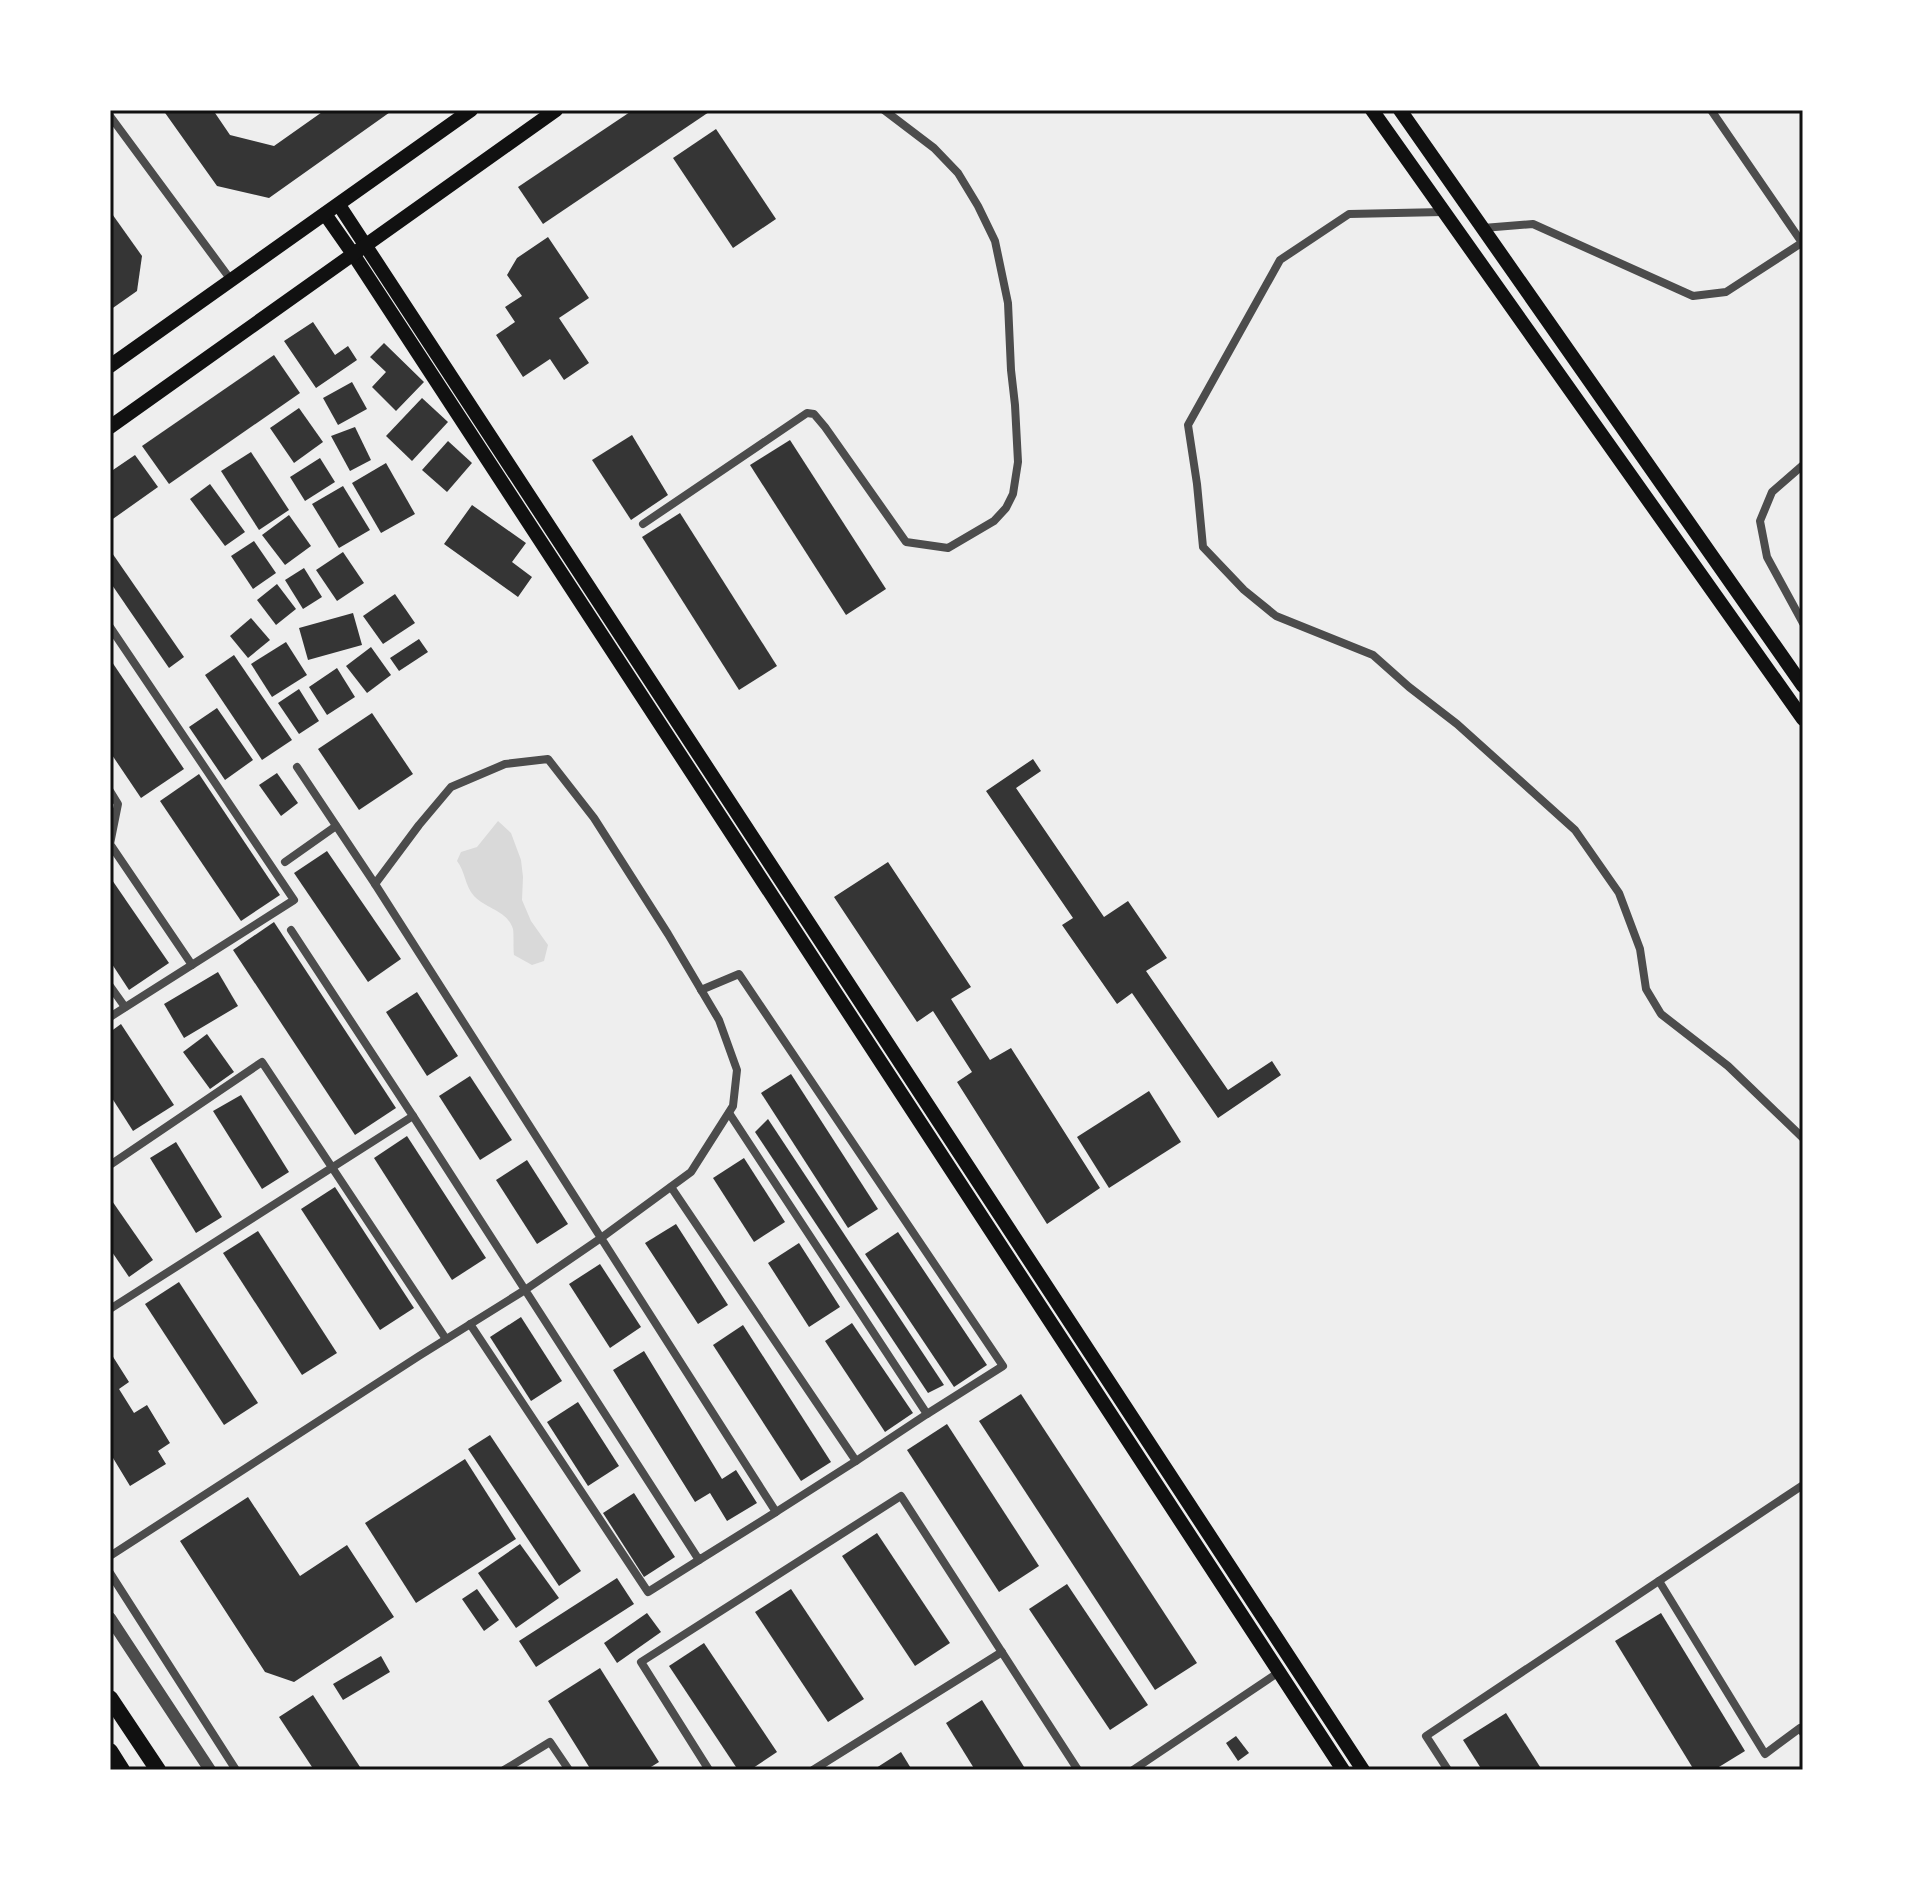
<svg xmlns="http://www.w3.org/2000/svg" width="1913" height="1880" font-family="'Source Sans 3',sans-serif">
<style>
.green{fill:#eee}
.water{fill:#d9d9d9}
.building{fill:#353535}
.lines{fill:none;stroke-linecap:round;stroke-linejoin:round}
.minor{stroke:#4c4c4c;stroke-width:8}
.tertiary{stroke:#4c4c4c;stroke-width:12}
.secondary{stroke:#111;stroke-width:14}
.primary{stroke:#111;stroke-width:16}
.neatline{fill:none;stroke:#111;stroke-width:3}
</style>
<rect width="100%" height="100%" fill="#fff"/>
<rect class="green" x="110" y="110" width="1693" height="1660"/>
<path class="water" d="M 498,821 L 511,833 L 521,860 L 523,877 L 522,900 L 531,921 L 548,945 L 544,961 L 532,965 L 514,955 C 513,947 514,934 513,929 C 507,910 486,909 474,896 C 465,886 465,871 457,861 L 461,852 L 477,847 Z"/>
<g class="building">
<path d="M 163,110 L 213,110 L 230,135 L 274,146 L 325,110 L 393,110 L 269,198 L 217,186 Z"/>
<path d="M 633,110 L 712,110 L 543,224 L 518,187 Z"/>
<path d="M 716,129 L 776,219 L 733,248 L 673,158 Z"/>
<path d="M 110,211 L 142,256 L 137,291 L 110,310 Z"/>
<path d="M 548,237 L 589,298 L 559,318 L 589,363 L 564,380 L 550,359 L 523,377 L 496,335 L 515,322 L 505,307 L 522,296 L 507,275 L 517,258 Z"/>
<path d="M 313,322 L 335,355 L 348,346 L 357,360 L 316,388 L 284,341 Z"/>
<path d="M 384,343 L 424,382 L 396,411 L 372,387 L 386,372 L 370,357 Z"/>
<path d="M 274,355 L 300,393 L 169,484 L 142,446 Z"/>
<path d="M 352,382 L 367,409 L 338,425 L 323,398 Z"/>
<path d="M 422,398 L 448,422 L 412,461 L 386,436 Z"/>
<path d="M 299,408 L 323,442 L 294,463 L 270,428 Z"/>
<path d="M 355,427 L 371,460 L 350,471 L 331,436 Z"/>
<path d="M 632,435 L 668,495 L 631,520 L 592,460 Z"/>
<path d="M 790,440 L 886,589 L 846,615 L 750,465 Z"/>
<path d="M 448,441 L 472,463 L 447,492 L 422,470 Z"/>
<path d="M 251,452 L 289,510 L 259,530 L 221,471 Z"/>
<path d="M 135,455 L 158,487 L 110,521 L 110,472 Z"/>
<path d="M 320,458 L 335,482 L 305,501 L 290,477 Z"/>
<path d="M 386,463 L 415,514 L 381,533 L 352,483 Z"/>
<path d="M 210,484 L 245,532 L 225,546 L 190,499 Z"/>
<path d="M 343,486 L 370,530 L 339,548 L 312,504 Z"/>
<path d="M 472,505 L 526,543 L 512,562 L 532,577 L 518,597 L 444,544 Z"/>
<path d="M 680,513 L 777,666 L 739,690 L 642,537 Z"/>
<path d="M 289,515 L 311,546 L 285,565 L 262,535 Z"/>
<path d="M 254,541 L 276,573 L 253,589 L 231,556 Z"/>
<path d="M 110,550 L 184,657 L 169,668 L 110,582 Z"/>
<path d="M 343,552 L 364,583 L 337,601 L 316,570 Z"/>
<path d="M 304,568 L 322,597 L 303,609 L 285,580 Z"/>
<path d="M 277,584 L 296,609 L 276,625 L 257,600 Z"/>
<path d="M 395,594 L 415,623 L 383,644 L 363,616 Z"/>
<path d="M 353,613 L 362,645 L 308,660 L 299,628 Z"/>
<path d="M 251,618 L 270,640 L 248,658 L 230,636 Z"/>
<path d="M 419,639 L 428,652 L 399,671 L 390,658 Z"/>
<path d="M 286,642 L 307,675 L 272,697 L 251,664 Z"/>
<path d="M 371,647 L 391,675 L 367,693 L 346,666 Z"/>
<path d="M 234,655 L 292,740 L 262,760 L 205,675 Z"/>
<path d="M 112,662 L 184,769 L 141,798 L 110,752 L 110,664 Z"/>
<path d="M 337,668 L 355,697 L 327,715 L 309,687 Z"/>
<path d="M 299,689 L 319,721 L 299,734 L 278,703 Z"/>
<path d="M 217,708 L 253,760 L 225,780 L 189,727 Z"/>
<path d="M 372,713 L 413,774 L 359,810 L 318,749 Z"/>
<path d="M 1033,759 L 1041,771 L 1016,788 L 1104,917 L 1128,901 L 1167,958 L 1146,971 L 1228,1090 L 1272,1061 L 1281,1075 L 1218,1118 L 1132,993 L 1117,1004 L 1062,925 L 1073,918 L 986,791 Z"/>
<path d="M 277,773 L 298,803 L 281,816 L 259,785 Z"/>
<path d="M 199,774 L 280,895 L 241,921 L 160,801 Z"/>
<path d="M 327,851 L 401,959 L 368,982 L 294,873 Z"/>
<path d="M 888,862 L 971,987 L 951,999 L 990,1060 L 1011,1048 L 1100,1188 L 1047,1224 L 957,1082 L 972,1072 L 933,1011 L 917,1022 L 834,897 Z"/>
<path d="M 110,877 L 169,963 L 129,990 L 110,961 Z"/>
<path d="M 274,922 L 396,1108 L 355,1135 L 233,950 Z"/>
<path d="M 218,972 L 238,1006 L 184,1038 L 164,1004 Z"/>
<path d="M 417,992 L 458,1056 L 427,1076 L 386,1012 Z"/>
<path d="M 121,1024 L 174,1105 L 133,1131 L 110,1095 L 110,1032 Z"/>
<path d="M 207,1034 L 234,1072 L 210,1089 L 183,1052 Z"/>
<path d="M 791,1074 L 878,1209 L 848,1228 L 761,1093 Z"/>
<path d="M 470,1076 L 512,1140 L 480,1160 L 439,1096 Z"/>
<path d="M 1149,1091 L 1181,1142 L 1109,1188 L 1077,1137 Z"/>
<path d="M 241,1095 L 289,1172 L 262,1189 L 213,1111 Z"/>
<path d="M 768,1119 L 944,1385 L 928,1393 L 755,1132 Z"/>
<path d="M 407,1136 L 486,1258 L 452,1280 L 374,1158 Z"/>
<path d="M 176,1142 L 222,1217 L 196,1233 L 150,1158 Z"/>
<path d="M 744,1158 L 785,1222 L 754,1242 L 713,1178 Z"/>
<path d="M 527,1160 L 568,1224 L 537,1244 L 496,1180 Z"/>
<path d="M 335,1187 L 414,1308 L 380,1330 L 301,1209 Z"/>
<path d="M 110,1198 L 153,1260 L 129,1277 L 110,1249 Z"/>
<path d="M 676,1224 L 728,1305 L 698,1324 L 645,1243 Z"/>
<path d="M 258,1231 L 337,1353 L 302,1375 L 223,1253 Z"/>
<path d="M 898,1232 L 987,1365 L 954,1387 L 865,1254 Z"/>
<path d="M 799,1243 L 840,1307 L 809,1327 L 768,1263 Z"/>
<path d="M 600,1264 L 641,1327 L 610,1348 L 569,1284 Z"/>
<path d="M 179,1282 L 258,1403 L 224,1425 L 145,1304 Z"/>
<path d="M 521,1317 L 562,1381 L 531,1401 L 490,1337 Z"/>
<path d="M 852,1323 L 913,1413 L 885,1432 L 825,1341 Z"/>
<path d="M 743,1325 L 831,1462 L 801,1481 L 713,1345 Z"/>
<path d="M 644,1351 L 722,1479 L 736,1470 L 757,1503 L 727,1521 L 710,1493 L 695,1502 L 613,1370 Z"/>
<path d="M 110,1352 L 129,1382 L 119,1389 L 134,1413 L 147,1405 L 170,1443 L 158,1451 L 166,1464 L 130,1486 L 110,1453 Z"/>
<path d="M 1021,1394 L 1197,1663 L 1155,1690 L 979,1421 Z"/>
<path d="M 578,1402 L 619,1466 L 588,1486 L 547,1422 Z"/>
<path d="M 947,1424 L 1039,1566 L 999,1592 L 907,1450 Z"/>
<path d="M 490,1435 L 581,1571 L 559,1586 L 468,1449 Z"/>
<path d="M 465,1459 L 516,1539 L 416,1603 L 365,1523 Z"/>
<path d="M 634,1493 L 675,1557 L 644,1577 L 603,1513 Z"/>
<path d="M 248,1497 L 300,1576 L 347,1545 L 394,1617 L 294,1682 L 265,1672 L 180,1541 Z"/>
<path d="M 877,1533 L 950,1643 L 915,1666 L 842,1556 Z"/>
<path d="M 520,1544 L 559,1598 L 516,1628 L 478,1573 Z"/>
<path d="M 617,1578 L 634,1604 L 536,1667 L 519,1641 Z"/>
<path d="M 1067,1584 L 1148,1705 L 1110,1730 L 1029,1609 Z"/>
<path d="M 477,1589 L 499,1620 L 484,1631 L 462,1599 Z"/>
<path d="M 791,1589 L 864,1699 L 828,1722 L 755,1612 Z"/>
<path d="M 647,1613 L 661,1632 L 617,1663 L 604,1643 Z"/>
<path d="M 1661,1613 L 1745,1751 L 1714,1770 L 1694,1770 L 1615,1641 Z"/>
<path d="M 704,1643 L 777,1752 L 750,1770 L 738,1770 L 669,1666 Z"/>
<path d="M 381,1656 L 390,1672 L 343,1700 L 333,1684 Z"/>
<path d="M 600,1668 L 659,1762 L 646,1770 L 591,1770 L 548,1701 Z"/>
<path d="M 313,1695 L 362,1770 L 314,1770 L 279,1717 Z"/>
<path d="M 982,1700 L 1026,1770 L 975,1770 L 946,1723 Z"/>
<path d="M 1506,1713 L 1542,1770 L 1482,1770 L 1463,1740 Z"/>
<path d="M 1236,1736 L 1249,1753 L 1238,1761 L 1226,1743 Z"/>
<path d="M 901,1752 L 912,1770 L 873,1770 Z"/>
</g>
<g class="lines">
<g class="minor">
<path d="M 1711,110 L 1803,244"/>
<path d="M 110,116 L 231,280"/>
<path d="M 1443,212 L 1349,214 L 1280,260 L 1188,425 L 1197,484 L 1203,547 L 1244,590 L 1276,616 L 1373,655 L 1409,687 L 1457,724 L 1575,830 L 1619,893 L 1640,949 L 1646,989 L 1661,1014 L 1728,1066 L 1803,1138"/>
<path d="M 1483,228 L 1533,224 L 1693,296 L 1726,292 L 1803,242"/>
<path d="M 1803,465 L 1772,492 L 1760,521 L 1767,557 L 1803,623"/>
<path d="M 643,524 L 807,413 L 814,414 L 825,427 L 906,542 L 948,548 L 994,521 L 1006,508 L 1013,494 L 1018,462 L 1015,405 L 1011,370 L 1008,303 L 995,241 L 978,206 L 958,173 L 934,148 L 884,110"/>
<path d="M 110,627 L 294,900 L 110,1017"/>
<path d="M 297,767 L 375,884"/>
<path d="M 110,791 L 118,804 L 110,844 L 192,965"/>
<path d="M 285,862 L 336,826"/>
<path d="M 110,986 L 125,1007"/>
<path d="M 701,990 L 739,974 L 1003,1366 L 927,1414"/>
<path d="M 729,1113 L 927,1414 L 856,1461"/>
<path d="M 110,1165 L 262,1062 L 446,1339"/>
<path d="M 671,1187 L 856,1461 L 776,1512"/>
<path d="M 110,1309 L 413,1116 L 291,930"/>
<path d="M 470,1324 L 648,1592 L 699,1560"/>
<path d="M 110,1556 L 419,1356 L 525,1290 L 601,1238 L 691,1172 L 733,1106 L 737,1070 L 719,1020 L 668,934 L 594,818 L 548,759 L 505,764 L 451,787 L 419,825 L 375,884 L 776,1512 L 699,1560 L 413,1116"/>
<path d="M 110,1573 L 236,1770"/>
<path d="M 1659,1581 L 1765,1754 L 1800,1728 L 1803,1733"/>
<path d="M 504,1770 L 550,1742 L 569,1770"/>
<path d="M 709,1770 L 641,1662 L 901,1496 L 1078,1770"/>
<path d="M 813,1770 L 1002,1652"/>
<path d="M 1133,1770 L 1279,1672"/>
<path d="M 1448,1770 L 1426,1736 L 1803,1485"/>
</g>
<path class="tertiary" d="M 110,1618 L 210,1770"/>
<g class="secondary">
<path d="M 1372,110 L 1803,719"/>
<path d="M 1400,110 L 1803,686"/>
<path d="M 339,205 L 1363,1770"/>
<path d="M 325,214 L 353,254 L 1343,1770"/>
<path d="M 110,366 L 471,110"/>
<path d="M 110,427 L 556,110"/>
</g>
<g class="primary">
<path d="M 110,1698 L 158,1770"/>
<path d="M 110,1751 L 122,1770"/>
</g>
</g>
<rect width="1913" height="1880" fill="none" stroke="#ffffff" stroke-width="224"/>
<rect x="112" y="112" width="1689" height="1656" class="neatline"/>
</svg>
